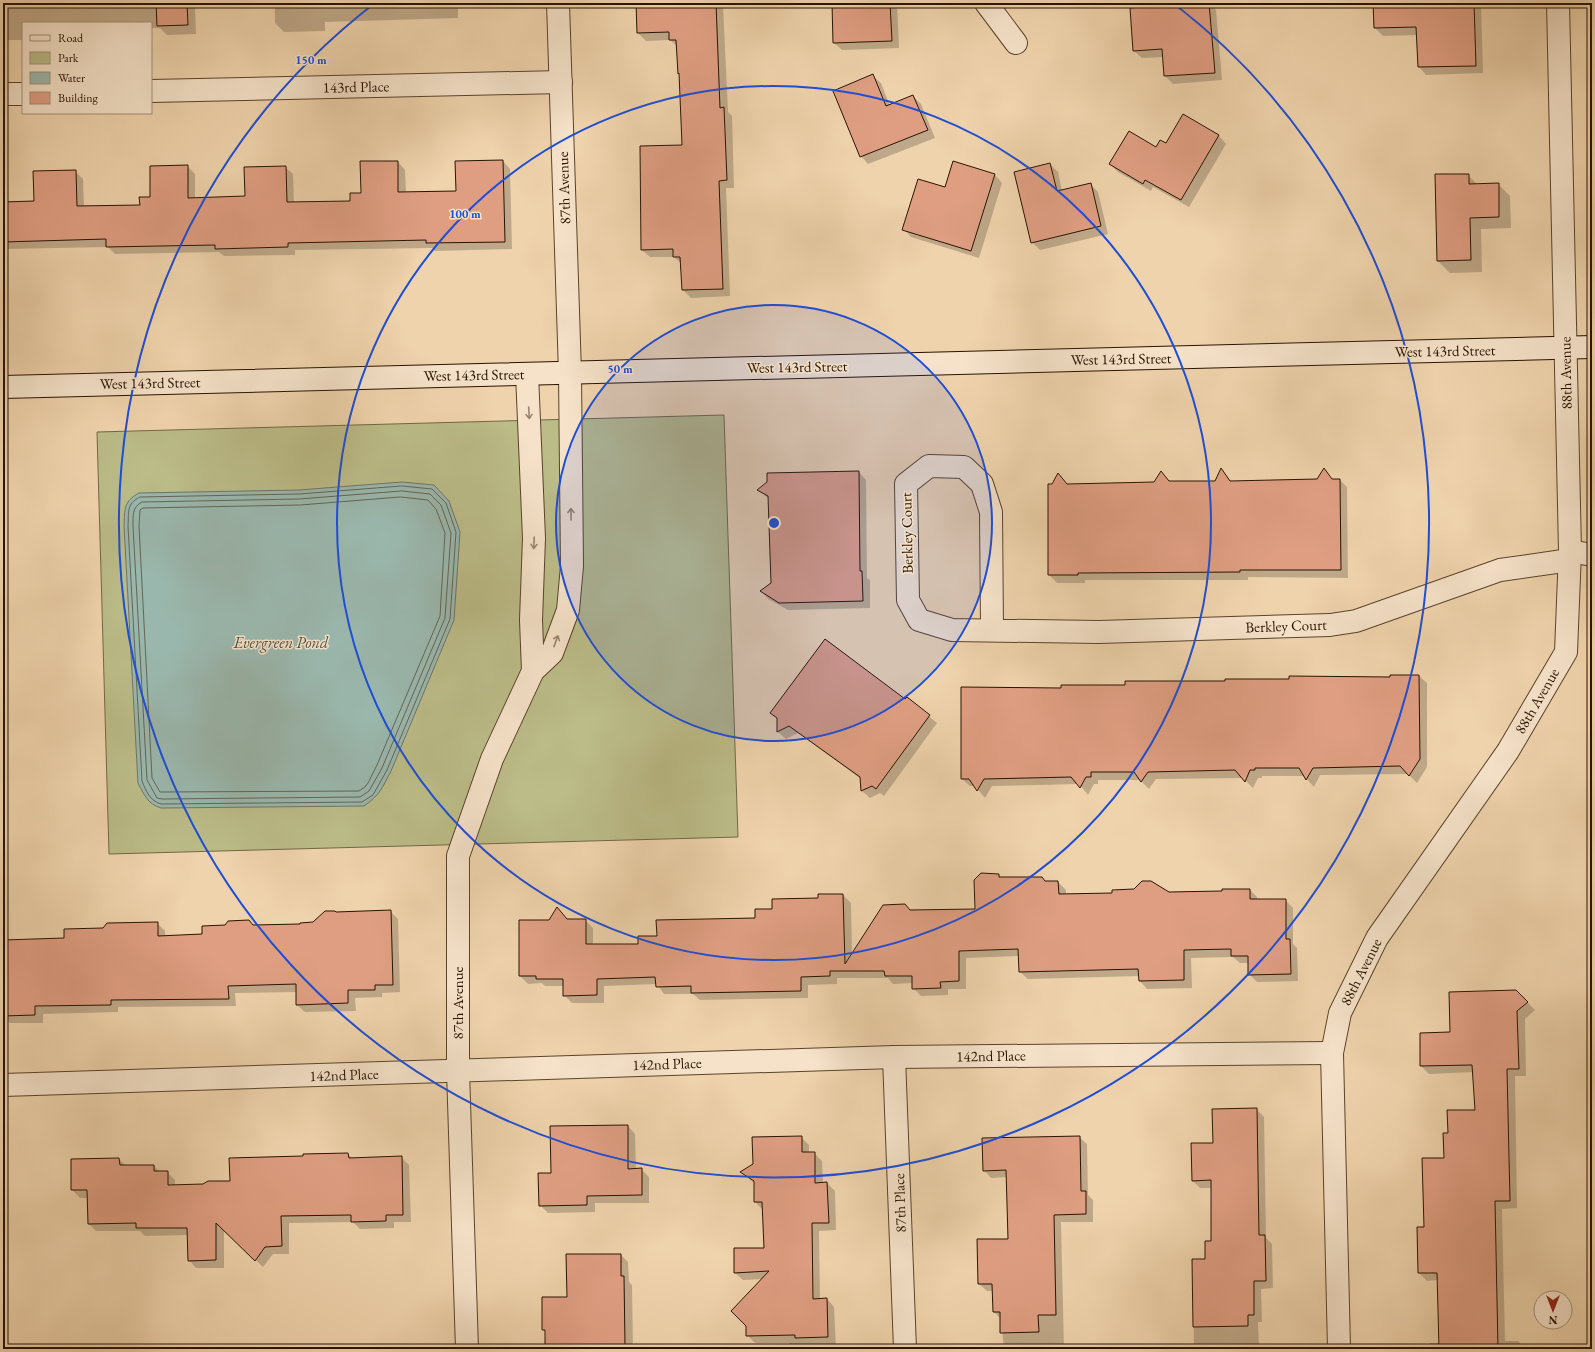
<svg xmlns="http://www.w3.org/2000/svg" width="1595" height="1352" font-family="'EB Garamond',serif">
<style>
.green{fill:#bbbc88;stroke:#726844}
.water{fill:#9ab7ad;stroke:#6d7568}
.shadow{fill:#0003}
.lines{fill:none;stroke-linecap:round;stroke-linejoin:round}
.shore{stroke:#626556;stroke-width:1}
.building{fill:#df9e82;stroke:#291300}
.minor-casing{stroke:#5a432b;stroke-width:24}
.secondary-casing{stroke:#291300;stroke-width:24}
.minor{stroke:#f5e2c9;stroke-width:22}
.secondary{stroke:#f5e2c9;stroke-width:22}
.oneway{stroke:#99856f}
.ring{fill:none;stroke:#1d4ed8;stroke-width:2}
.labels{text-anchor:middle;stroke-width:3;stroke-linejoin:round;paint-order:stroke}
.street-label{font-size:15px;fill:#291300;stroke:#f5e2c9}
.water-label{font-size:16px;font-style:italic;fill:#514c3d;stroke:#f5e2c9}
.centre{fill:#1d4ed8;stroke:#f5e2c9;stroke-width:2}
.ring-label{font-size:12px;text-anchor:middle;font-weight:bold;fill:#1d4ed8;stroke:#f5e2c9;stroke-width:3;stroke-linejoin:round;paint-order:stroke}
</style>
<rect width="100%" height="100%" fill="#efd3ac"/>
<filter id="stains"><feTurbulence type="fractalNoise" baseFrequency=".005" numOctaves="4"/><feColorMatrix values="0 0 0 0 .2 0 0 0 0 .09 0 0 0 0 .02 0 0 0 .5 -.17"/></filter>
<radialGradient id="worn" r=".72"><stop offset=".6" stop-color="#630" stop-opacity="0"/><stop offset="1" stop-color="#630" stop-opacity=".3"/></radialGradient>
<path class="green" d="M 724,415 L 738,837 L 109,854 L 97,432 Z"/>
<path class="water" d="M 402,482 L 434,485 L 449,501 L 460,532 L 454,620 L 391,771 C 382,788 380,795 364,806 L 161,808 C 147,804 144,794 138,783 L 124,526 C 125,509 123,502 139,493 L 299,490 Z"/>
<g class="shadow">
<path d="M 3,3 L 264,3 L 227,4 L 227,6 L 195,7 L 196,34 L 167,35 L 160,28 L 151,28 L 151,23 L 23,23 L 23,40 L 3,40 Z"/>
<path d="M 275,3 L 458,3 L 458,18 L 325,22 L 325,31 L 284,32 L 275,23 Z"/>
<path d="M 637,3 L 721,3 L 723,5 L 728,112 L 732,116 L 734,188 L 726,188 L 730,296 L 691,298 L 683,290 L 682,264 L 674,257 L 650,257 L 642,250 L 683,146 L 680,75 L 679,73 L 678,47 L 670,40 L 646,41 L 638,33 Z"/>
<path d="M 833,3 L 897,3 L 899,48 L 842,50 L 834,43 Z"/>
<path d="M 1194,3 L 1210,3 L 1216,10 L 1222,80 L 1173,84 L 1165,76 L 1164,57 L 1142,58 L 1134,51 Z"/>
<path d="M 1374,3 L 1481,3 L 1483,73 L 1426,75 L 1419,67 L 1417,35 L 1383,36 L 1375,28 Z"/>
<path d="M 873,76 L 881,83 L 890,106 L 913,96 L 921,104 L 935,138 L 868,164 L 861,156 Z"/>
<path d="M 1184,116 L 1219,136 L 1226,144 L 1189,207 L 1153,187 L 1151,191 L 1118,172 L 1110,164 L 1167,145 Z"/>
<path d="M 503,161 L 510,169 L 512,249 L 435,251 L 432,248 L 295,250 L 295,255 L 224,256 L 219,252 L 115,254 L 108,247 L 3,249 L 3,203 L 35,202 L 75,171 L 83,179 L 84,207 L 141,206 L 187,166 L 195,174 L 195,199 L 246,197 L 285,167 L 293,174 L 294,202 L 351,202 L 398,162 L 405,170 L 406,193 L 457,192 Z"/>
<path d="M 953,162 L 995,175 L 1002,183 L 979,258 L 911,237 L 904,229 L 945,188 Z"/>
<path d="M 1050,164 L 1058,172 L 1062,191 L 1090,184 L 1098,192 L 1108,234 L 1040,250 L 1032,242 Z"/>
<path d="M 1468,175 L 1478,185 L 1498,184 L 1510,196 L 1511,228 L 1481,229 L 1482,272 L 1450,273 L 1438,261 Z"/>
<path d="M 1221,470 L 1232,482 L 1318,480 L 1324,470 L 1333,480 L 1340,480 L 1347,487 L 1348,578 L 1248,577 L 1248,580 L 1085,580 L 1085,583 L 1057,583 L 1049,575 L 1053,485 L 1058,474 L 1068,485 L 1155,483 L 1161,472 L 1170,482 L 1216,482 Z"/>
<path d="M 859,472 L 866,480 L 867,578 L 870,580 L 870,608 L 788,610 L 768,599 L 761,591 L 772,583 L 769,499 L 758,490 Z"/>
<path d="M 1419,676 L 1427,683 L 1427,767 L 1417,783 L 1408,774 L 1320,775 L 1314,787 L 1304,776 L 1262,776 L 1262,778 L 1258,778 L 1253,788 L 1243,778 L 1156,779 L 1149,789 L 1140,780 L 1098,780 L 1098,784 L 1094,784 L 1088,795 L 1079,784 L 992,786 L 985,798 L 975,786 L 970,786 L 962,779 L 1062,689 L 1226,682 L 1391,678 Z"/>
<path d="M 907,698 L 937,723 L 884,796 L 880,793 L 870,798 L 862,791 L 861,779 L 798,733 L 786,739 L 778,732 L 778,720 L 772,713 L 905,701 Z"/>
<path d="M 999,875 L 1001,878 L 1058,882 L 1066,890 L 1066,895 L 1223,892 L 1250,890 L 1257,897 L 1257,900 L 1285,900 L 1293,908 L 1293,944 L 1297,948 L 1298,981 L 1257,982 L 1249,974 L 1249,963 L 1240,963 L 1233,957 L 1191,958 L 1192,988 L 1147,989 L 1140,981 L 1140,976 L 1028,979 L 1020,972 L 1019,956 L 966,958 L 966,989 L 948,989 L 948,995 L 921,996 L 913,988 L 913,983 L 893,984 L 888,978 L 837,978 L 837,984 L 808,985 L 808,998 L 700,1000 L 693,994 L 664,994 L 657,984 L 604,986 L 604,1003 L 572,1003 L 564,995 L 564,986 L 545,986 L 542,983 L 528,984 L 520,976 L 520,921 L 585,920 L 593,928 L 593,945 L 639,945 L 658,937 L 756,919 L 773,910 L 819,899 L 819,895 L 843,895 L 851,903 L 852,955 L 910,911 L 976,910 Z"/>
<path d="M 390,911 L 398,919 L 400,992 L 382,993 L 382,997 L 355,998 L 356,1011 L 305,1012 L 297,1005 L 297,992 L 235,993 L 236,1006 L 118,1007 L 118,1012 L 43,1014 L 43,1023 L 10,1023 L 3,1016 L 3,936 L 7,941 L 65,939 L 104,929 L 157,923 L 165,931 L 165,936 L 203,935 L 253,926 L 314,923 L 336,913 Z"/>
<path d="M 1516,991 L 1535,1010 L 1525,1019 L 1526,1076 L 1515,1076 L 1517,1208 L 1502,1209 L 1505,1341 L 1518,1341 L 1526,1349 L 1430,1349 L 1430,1343 L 1440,1343 L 1438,1280 L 1427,1281 L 1419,1273 L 1418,1228 L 1425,1228 L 1445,1159 L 1449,1134 L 1476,1111 L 1474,1072 L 1429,1074 L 1421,1066 L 1451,1033 Z"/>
<path d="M 1256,1109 L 1264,1117 L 1266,1238 L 1272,1244 L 1273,1288 L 1261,1289 L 1262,1322 L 1258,1322 L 1259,1349 L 1194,1349 L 1193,1260 L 1206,1260 L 1212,1242 L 1212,1188 L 1200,1188 L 1192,1180 L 1214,1144 Z"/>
<path d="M 628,1126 L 635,1134 L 636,1169 L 641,1169 L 649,1177 L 649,1203 L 595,1203 L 595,1212 L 548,1213 L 540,1205 L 552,1174 Z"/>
<path d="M 801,1137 L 809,1145 L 809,1153 L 814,1153 L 822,1161 L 823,1183 L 827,1183 L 835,1191 L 836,1230 L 819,1231 L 820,1299 L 827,1299 L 834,1307 L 836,1349 L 789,1349 L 789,1343 L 755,1343 L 747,1335 L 763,1279 L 743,1280 L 735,1273 L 765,1249 L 763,1210 L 755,1202 L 755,1184 L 741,1172 Z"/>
<path d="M 1079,1137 L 1087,1144 L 1088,1195 L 1093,1200 L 1093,1222 L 1061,1222 L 1064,1349 L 1004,1349 L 1001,1319 L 994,1312 L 993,1291 L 987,1291 L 979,1284 L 1009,1240 L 1007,1177 L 991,1178 L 984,1170 Z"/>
<path d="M 348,1154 L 353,1159 L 402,1158 L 409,1165 L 411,1222 L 394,1222 L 394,1228 L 360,1229 L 353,1222 L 289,1223 L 289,1254 L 273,1254 L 263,1267 L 224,1229 L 224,1268 L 196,1268 L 189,1260 L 188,1235 L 145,1236 L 140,1231 L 96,1231 L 89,1224 L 88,1198 L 80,1198 L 72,1190 L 72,1160 L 119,1159 L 126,1166 L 154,1166 L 160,1172 L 167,1172 L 175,1180 L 175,1186 L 203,1185 L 231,1182 L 304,1157 Z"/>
<path d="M 621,1255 L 628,1262 L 629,1282 L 632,1285 L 633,1349 L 548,1349 L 546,1345 L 546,1332 L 543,1329 L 568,1298 Z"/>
</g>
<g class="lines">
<g class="shore">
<path d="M 402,486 L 432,489 L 446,503 L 456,532 L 450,619 L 387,770 L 373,795 L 362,802 L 161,804 C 150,801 146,791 142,781 L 128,526 C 129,512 126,504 140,497 L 299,494 Z"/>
<path d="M 402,491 L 430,494 L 441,505 L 451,533 L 445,618 L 382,768 L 369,791 L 360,797 L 162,799 L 157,798 L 147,780 L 133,526 C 133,516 132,507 142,502 L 299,499 Z"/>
<path d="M 401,497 L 428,500 L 436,509 L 445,533 L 440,616 L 377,765 L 368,783 L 365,787 L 359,791 L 160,792 L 152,778 L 139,526 L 140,510 L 143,508 L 300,505 Z"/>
</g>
</g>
<g class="building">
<path d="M 156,3 L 187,3 L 188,25 L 157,26 Z"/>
<path d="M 636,3 L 716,3 L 720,108 L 724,107 L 727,180 L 719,181 L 723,289 L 682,290 L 680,257 L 673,257 L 673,249 L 641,250 L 640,146 L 682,145 L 679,73 L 678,74 L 676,40 L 669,40 L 669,32 L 637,33 Z"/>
<path d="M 832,3 L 890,3 L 892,41 L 833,43 Z"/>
<path d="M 1183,3 L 1209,3 L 1215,73 L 1164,76 L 1162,49 L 1133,51 L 1130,8 Z"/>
<path d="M 1373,3 L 1474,3 L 1476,66 L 1418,67 L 1416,27 L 1374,28 Z"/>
<path d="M 873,74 L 886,106 L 913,95 L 928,130 L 860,157 L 833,91 Z"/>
<path d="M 1183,114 L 1219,135 L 1181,200 L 1145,180 L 1143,184 L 1109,164 L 1129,131 L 1156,147 L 1160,140 L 1166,143 Z"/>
<path d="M 503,160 L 505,242 L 426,243 L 426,240 L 288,243 L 288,247 L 215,249 L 215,245 L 106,247 L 106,239 L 3,242 L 3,202 L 34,201 L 33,171 L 76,170 L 77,206 L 140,205 L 139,197 L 150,197 L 150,166 L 188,165 L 188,198 L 245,196 L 244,167 L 286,166 L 287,202 L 350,201 L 350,193 L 361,193 L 360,161 L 398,161 L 398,192 L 456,191 L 455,161 Z"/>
<path d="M 953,161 L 995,174 L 971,251 L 902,230 L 918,179 L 945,187 Z"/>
<path d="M 1050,163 L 1057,191 L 1091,183 L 1101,226 L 1031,243 L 1014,172 Z"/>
<path d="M 1435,174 L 1469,174 L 1469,184 L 1499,183 L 1499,217 L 1470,218 L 1471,260 L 1437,261 Z"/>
<path d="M 1221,468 L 1230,481 L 1317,479 L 1324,468 L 1332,479 L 1340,479 L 1341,570 L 1240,570 L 1240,572 L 1078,573 L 1078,575 L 1048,575 L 1048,484 L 1052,484 L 1058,473 L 1067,484 L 1154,482 L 1161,471 L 1169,481 L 1215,481 Z"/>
<path d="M 859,471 L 860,571 L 862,571 L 863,601 L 779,603 L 760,591 L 771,583 L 768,496 L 757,490 L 767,482 L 767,473 Z"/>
<path d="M 825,639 L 905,699 L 907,697 L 930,715 L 876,789 L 872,786 L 861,791 L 860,777 L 789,726 L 777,732 L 777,718 L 770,713 Z"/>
<path d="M 1390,675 L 1419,675 L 1420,759 L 1409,776 L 1400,766 L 1313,768 L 1306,780 L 1299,768 L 1255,768 L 1255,770 L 1250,770 L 1245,782 L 1235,770 L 1148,772 L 1141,782 L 1134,772 L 1091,772 L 1091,777 L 1086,777 L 1080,788 L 1071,777 L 984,779 L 977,791 L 969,779 L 961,779 L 961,687 L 1061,688 L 1061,685 L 1125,685 L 1125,681 L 1225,681 L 1225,679 L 1289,679 L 1289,676 L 1390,677 Z"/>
<path d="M 981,873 L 999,874 L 999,877 L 1042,877 L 1045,881 L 1058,881 L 1059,894 L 1112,893 L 1112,890 L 1134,889 L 1142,881 L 1151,881 L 1169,892 L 1222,891 L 1222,889 L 1250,889 L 1250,899 L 1286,899 L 1286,939 L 1290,939 L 1291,974 L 1248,975 L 1248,956 L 1231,956 L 1231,949 L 1184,950 L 1184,980 L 1139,981 L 1138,969 L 1019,972 L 1018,949 L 959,951 L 959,981 L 940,982 L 941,988 L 912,989 L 912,976 L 885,976 L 884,971 L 830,971 L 830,976 L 801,977 L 801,991 L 691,993 L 691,986 L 656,987 L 655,977 L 597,979 L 597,995 L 563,996 L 563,979 L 536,979 L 536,976 L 519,976 L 519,920 L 549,920 L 557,907 L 567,919 L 586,919 L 586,944 L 638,944 L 638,936 L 657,936 L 656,920 L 755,918 L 755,909 L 772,909 L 772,899 L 818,898 L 818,894 L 843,894 L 845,964 L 883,905 L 905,904 L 910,910 L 975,909 L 974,880 Z"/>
<path d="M 391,910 L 393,985 L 375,985 L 375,990 L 348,990 L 348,1003 L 296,1005 L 296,984 L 228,986 L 229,999 L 111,1000 L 111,1005 L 35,1006 L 35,1015 L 3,1016 L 3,940 L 64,938 L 64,929 L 103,928 L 107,923 L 158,922 L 158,936 L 202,934 L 202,926 L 225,925 L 228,921 L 249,920 L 253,925 L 300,924 L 300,923 L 313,922 L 325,911 L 335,911 L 336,912 Z"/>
<path d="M 1516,990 L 1528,1002 L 1517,1011 L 1519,1069 L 1507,1069 L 1510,1201 L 1495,1201 L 1498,1349 L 1439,1349 L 1437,1273 L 1418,1273 L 1417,1227 L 1424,1227 L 1422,1158 L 1444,1158 L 1443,1133 L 1448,1133 L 1447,1110 L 1475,1110 L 1472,1065 L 1420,1066 L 1420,1033 L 1450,1032 L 1449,992 Z"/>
<path d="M 1257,1108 L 1259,1235 L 1265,1235 L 1266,1281 L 1254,1281 L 1254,1315 L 1248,1315 L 1248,1326 L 1193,1327 L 1192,1259 L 1205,1259 L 1205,1241 L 1211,1241 L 1211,1180 L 1192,1181 L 1191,1143 L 1213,1143 L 1212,1109 Z"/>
<path d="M 628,1125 L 628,1169 L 642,1168 L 642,1195 L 587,1196 L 587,1205 L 539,1206 L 538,1173 L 551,1173 L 550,1126 Z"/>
<path d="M 802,1136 L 802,1152 L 815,1152 L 815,1183 L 827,1182 L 829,1223 L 812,1223 L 813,1299 L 827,1298 L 828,1337 L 795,1338 L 795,1335 L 746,1336 L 746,1326 L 731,1311 L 769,1271 L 734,1273 L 734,1248 L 764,1248 L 762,1202 L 754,1202 L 754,1181 L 740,1172 L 753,1164 L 752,1137 Z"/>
<path d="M 1080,1136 L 1081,1191 L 1086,1191 L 1086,1214 L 1054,1215 L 1056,1315 L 1038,1315 L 1039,1332 L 1000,1333 L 1000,1312 L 993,1312 L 992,1284 L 978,1284 L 977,1239 L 1008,1239 L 1006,1170 L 983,1171 L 982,1138 Z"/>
<path d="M 348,1153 L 349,1158 L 402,1156 L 403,1215 L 386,1215 L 386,1221 L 351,1222 L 351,1215 L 281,1216 L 282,1246 L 265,1247 L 255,1261 L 216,1223 L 216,1260 L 188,1261 L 187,1228 L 136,1228 L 136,1223 L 88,1224 L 87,1190 L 71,1190 L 71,1159 L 119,1158 L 120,1165 L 154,1165 L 154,1171 L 168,1171 L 168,1185 L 203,1184 L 208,1181 L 230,1181 L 229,1158 L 303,1156 L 303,1154 Z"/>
<path d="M 566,1254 L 621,1254 L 621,1276 L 624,1276 L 625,1345 L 545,1345 L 545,1330 L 542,1330 L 542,1297 L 567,1297 Z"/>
</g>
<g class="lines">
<g class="minor-casing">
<g id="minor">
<path d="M 986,3 L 1016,43"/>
<path d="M 151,91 L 561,82"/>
<path d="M 3,94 L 23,94"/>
<path d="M 527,374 L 534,538 L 531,620 L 533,671"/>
<path d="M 1570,551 L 1592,555"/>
<path d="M 992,630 L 991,512 L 982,484 L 964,467 L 929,466 L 906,484 L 908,600 L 919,620 L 952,630 L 1099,632 L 1330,625 L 1356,621 L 1500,570 L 1570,560"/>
<path d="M 894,1057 L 905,1349"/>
<path d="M 3,1085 L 894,1057 L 1332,1053"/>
<path d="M 467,1349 L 458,1071 L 458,856 L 492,759 L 533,671 L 552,653 L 568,610 L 572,566 L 570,373 L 558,3"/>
<path d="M 1339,1349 L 1332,1053 L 1340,1013 L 1377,938 L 1508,751 L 1566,652 L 1570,551 L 1558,3"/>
</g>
</g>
<g class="secondary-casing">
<path id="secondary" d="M 3,387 L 1592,347"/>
</g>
<use href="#minor" class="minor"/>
<use href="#secondary" class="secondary"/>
</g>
<defs><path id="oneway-shaft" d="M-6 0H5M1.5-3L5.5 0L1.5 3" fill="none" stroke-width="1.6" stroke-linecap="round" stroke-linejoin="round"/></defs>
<g class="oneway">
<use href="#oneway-shaft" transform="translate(529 413) rotate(87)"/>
<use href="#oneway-shaft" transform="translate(571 514) rotate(-91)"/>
<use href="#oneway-shaft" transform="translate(534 543) rotate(92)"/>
<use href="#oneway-shaft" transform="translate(556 641) rotate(-70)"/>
</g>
<circle cx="774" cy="523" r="218" fill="#1d4ed8" fill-opacity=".12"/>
<g class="ring">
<circle cx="774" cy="523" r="218"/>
<circle cx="774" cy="523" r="437"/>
<path d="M1173 3A655 655 0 1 1 375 3"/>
</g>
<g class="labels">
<g class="street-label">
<text transform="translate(356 87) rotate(-1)" y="5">143rd Place</text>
<text transform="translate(564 188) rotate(-92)" y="5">87th Avenue</text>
<text transform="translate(1445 351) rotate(-1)" y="5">West 143rd Street</text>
<text transform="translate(1121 359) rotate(-1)" y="5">West 143rd Street</text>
<text transform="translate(797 367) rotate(-1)" y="5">West 143rd Street</text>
<text transform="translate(1566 373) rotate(-91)" y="5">88th Avenue</text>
<text transform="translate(474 375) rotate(-1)" y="5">West 143rd Street</text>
<text transform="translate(150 383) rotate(-1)" y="5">West 143rd Street</text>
<text transform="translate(907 533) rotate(-91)" y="5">Berkley Court</text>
<text transform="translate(1286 626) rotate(-2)" y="5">Berkley Court</text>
<text transform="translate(1537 701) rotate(-60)" y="5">88th Avenue</text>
<text transform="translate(1361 972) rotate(-63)" y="5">88th Avenue</text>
<text transform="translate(458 1003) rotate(-90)" y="5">87th Avenue</text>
<text transform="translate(991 1056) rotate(-1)" y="5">142nd Place</text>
<text transform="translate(667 1064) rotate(-2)" y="5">142nd Place</text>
<text transform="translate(344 1075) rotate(-2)" y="5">142nd Place</text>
<text transform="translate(900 1203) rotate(-92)" y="5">87th Place</text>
</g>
<g class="water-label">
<text x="281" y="648">Evergreen Pond</text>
</g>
</g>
<circle cx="774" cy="523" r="6" class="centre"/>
<g class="ring-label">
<text x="311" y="64">150 m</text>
<text x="465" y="218">100 m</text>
<text x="620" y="373">50 m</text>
</g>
<rect width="1595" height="1352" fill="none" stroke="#efd3ac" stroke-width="16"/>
<rect x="4" y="4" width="1587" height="1344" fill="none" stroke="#291300" stroke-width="2"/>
<rect x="8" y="8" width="1579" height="1336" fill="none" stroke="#291300"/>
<rect x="22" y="22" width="130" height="92" fill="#f5e2c9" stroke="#a38f79"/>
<rect x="30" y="35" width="20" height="6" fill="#f5e2c9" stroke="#a38f79"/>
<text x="58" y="42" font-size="12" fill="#291300">Road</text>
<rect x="30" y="52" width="20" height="12" fill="#bbbc88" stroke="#a38f79"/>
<text x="58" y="62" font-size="12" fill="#291300">Park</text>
<rect x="30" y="72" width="20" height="12" fill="#9ab7ad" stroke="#a38f79"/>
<text x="58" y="82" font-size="12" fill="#291300">Water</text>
<rect x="30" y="92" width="20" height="12" fill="#df9e82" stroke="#a38f79"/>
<text x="58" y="102" font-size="12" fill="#291300">Building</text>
<g transform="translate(1553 1310) rotate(180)"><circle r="19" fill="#f5e2c9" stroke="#a38f79"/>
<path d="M0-3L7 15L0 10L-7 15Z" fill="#8f2418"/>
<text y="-6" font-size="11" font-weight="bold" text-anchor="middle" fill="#291300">N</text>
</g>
<rect width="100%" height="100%" filter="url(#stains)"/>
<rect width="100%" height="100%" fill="url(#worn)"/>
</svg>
